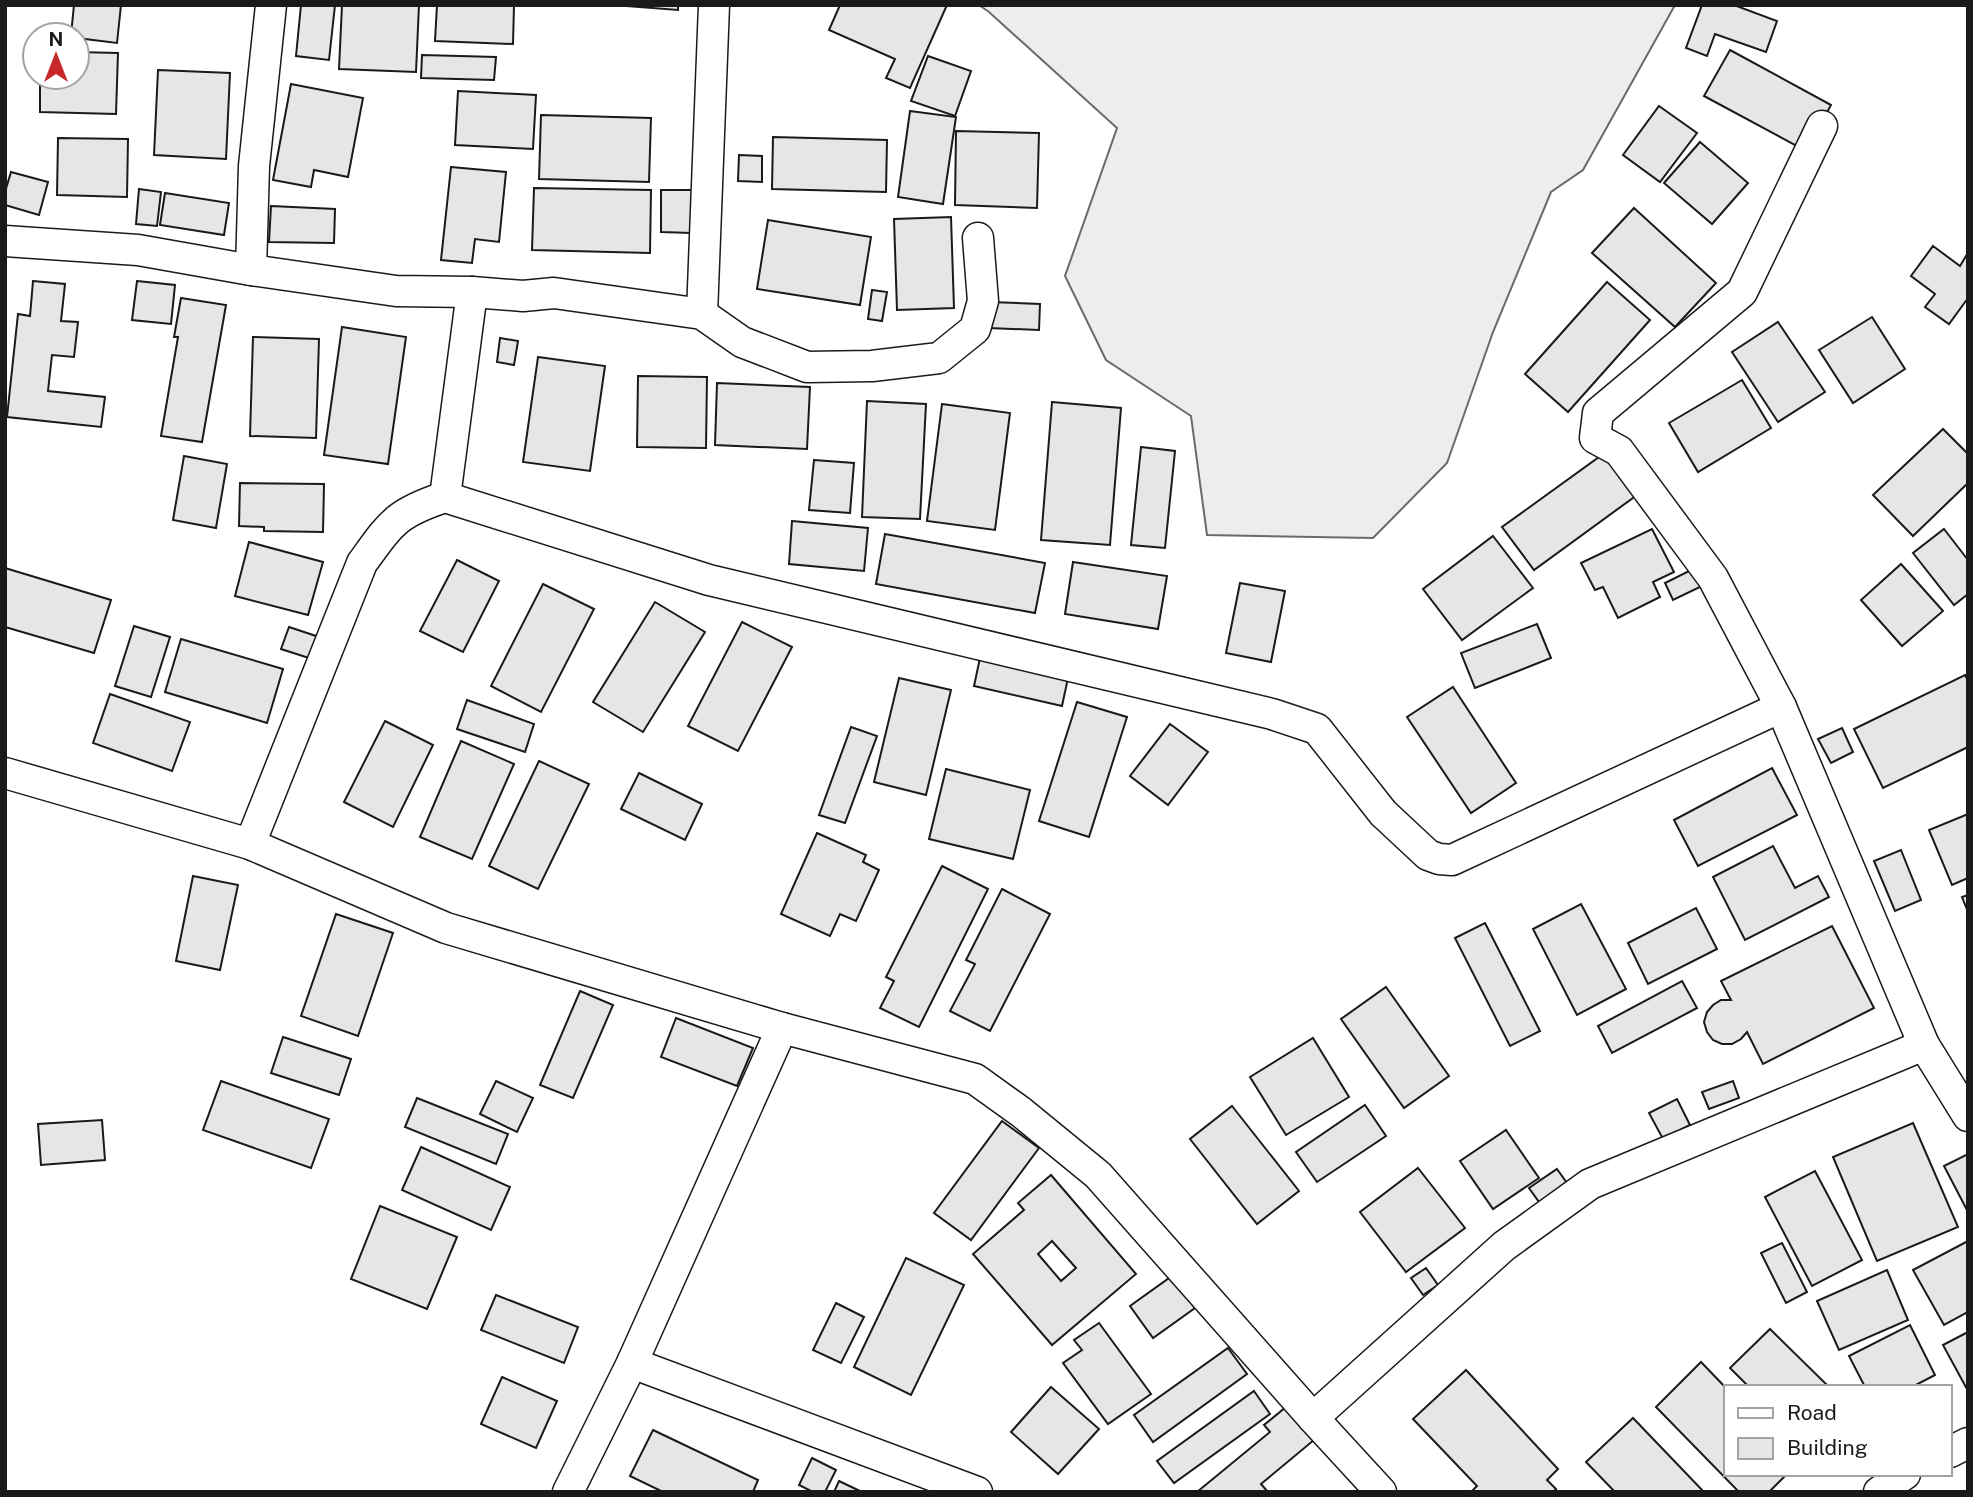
<svg xmlns="http://www.w3.org/2000/svg" width="1973" height="1497" font-family="'Public Sans',sans-serif">
<style>
.built{fill:#ededed;stroke:#6a6a6a;stroke-width:2}
.building{fill:#e6e6e6;stroke:#1a1a1a;stroke-width:2;fill-rule:evenodd}
.lines{fill:none;stroke-linecap:round;stroke-linejoin:round}
.minor-casing{stroke:#1a1a1a;stroke-width:33}
.minor{stroke:#fff;stroke-width:30}
</style>
<rect width="100%" height="100%" fill="#fff"/>
<path class="built" d="M 979,5 L 1675,5 L 1583,170 L 1551,192 L 1493,332 L 1447,463 L 1373,538 L 1207,535 L 1191,416 L 1106,360 L 1065,276 L 1117,128 L 989,12 Z"/>
<g class="building">
<path d="M 74,5 L 121,5 L 117,43 L 77,38 L 77,35 L 71,35 Z"/>
<path d="M 301,5 L 335,5 L 329,60 L 296,56 Z"/>
<path d="M 342,5 L 419,5 L 416,72 L 339,69 Z"/>
<path d="M 437,5 L 514,5 L 513,44 L 435,41 Z"/>
<path d="M 613,5 L 678,5 L 678,10 Z"/>
<path d="M 840,5 L 947,5 L 910,88 L 886,78 L 895,59 L 829,30 Z"/>
<path d="M 1702,5 L 1734,5 L 1777,21 L 1766,52 L 1715,34 L 1707,56 L 1686,48 Z"/>
<path d="M 1730,50 L 1831,105 L 1806,151 L 1704,96 Z"/>
<path d="M 77,52 L 118,53 L 116,114 L 40,112 L 40,77 L 77,77 Z"/>
<path d="M 422,55 L 496,57 L 494,80 L 421,78 Z"/>
<path d="M 928,56 L 971,71 L 955,116 L 911,101 Z"/>
<path d="M 158,70 L 230,73 L 226,159 L 154,155 Z"/>
<path d="M 291,84 L 363,98 L 348,177 L 314,170 L 311,187 L 273,180 Z"/>
<path d="M 458,91 L 536,95 L 533,149 L 455,145 Z"/>
<path d="M 1659,106 L 1697,133 L 1660,182 L 1623,155 Z"/>
<path d="M 910,111 L 956,117 L 943,204 L 898,197 Z"/>
<path d="M 541,115 L 651,118 L 649,182 L 539,179 Z"/>
<path d="M 956,131 L 1039,133 L 1037,208 L 955,205 Z"/>
<path d="M 773,137 L 887,140 L 886,192 L 772,189 Z"/>
<path d="M 58,138 L 128,139 L 127,197 L 57,195 Z"/>
<path d="M 1700,142 L 1748,183 L 1712,224 L 1664,183 Z"/>
<path d="M 739,155 L 762,156 L 762,182 L 738,181 Z"/>
<path d="M 451,167 L 506,172 L 499,242 L 475,239 L 472,263 L 441,260 Z"/>
<path d="M 11,172 L 48,182 L 39,215 L 5,205 L 5,192 Z"/>
<path d="M 534,188 L 651,190 L 650,253 L 532,250 Z"/>
<path d="M 139,189 L 161,192 L 157,226 L 136,224 Z"/>
<path d="M 661,190 L 692,190 L 691,233 L 661,232 Z"/>
<path d="M 165,193 L 229,203 L 224,235 L 160,225 Z"/>
<path d="M 271,206 L 335,209 L 334,243 L 269,242 Z"/>
<path d="M 1634,208 L 1716,283 L 1675,327 L 1592,253 Z"/>
<path d="M 951,217 L 954,308 L 897,310 L 894,219 Z"/>
<path d="M 768,220 L 871,237 L 860,305 L 757,289 Z"/>
<path d="M 1933,246 L 1960,266 L 1966,256 L 1968,258 L 1968,298 L 1949,324 L 1925,307 L 1935,294 L 1911,276 Z"/>
<path d="M 33,281 L 65,284 L 61,321 L 78,322 L 74,357 L 52,355 L 48,391 L 105,397 L 101,427 L 7,417 L 18,314 L 30,316 Z"/>
<path d="M 137,281 L 175,285 L 171,324 L 132,320 Z"/>
<path d="M 1607,282 L 1650,320 L 1568,412 L 1525,374 Z"/>
<path d="M 872,290 L 887,292 L 882,321 L 868,319 Z"/>
<path d="M 181,298 L 226,305 L 202,442 L 161,436 L 178,337 L 174,337 Z"/>
<path d="M 990,302 L 1040,304 L 1039,330 L 989,328 Z"/>
<path d="M 1872,317 L 1905,369 L 1853,403 L 1819,350 Z"/>
<path d="M 1778,322 L 1825,392 L 1778,422 L 1732,352 Z"/>
<path d="M 342,327 L 406,337 L 388,464 L 324,455 Z"/>
<path d="M 253,337 L 319,339 L 316,438 L 250,436 Z"/>
<path d="M 500,338 L 518,341 L 514,365 L 497,362 Z"/>
<path d="M 538,357 L 605,366 L 590,471 L 523,462 Z"/>
<path d="M 638,376 L 707,377 L 706,448 L 637,447 Z"/>
<path d="M 1742,380 L 1771,428 L 1698,472 L 1669,423 Z"/>
<path d="M 717,383 L 810,387 L 807,449 L 715,445 Z"/>
<path d="M 867,401 L 926,404 L 920,519 L 862,517 Z"/>
<path d="M 1052,402 L 1121,408 L 1110,545 L 1041,540 Z"/>
<path d="M 942,404 L 1010,413 L 995,530 L 927,521 Z"/>
<path d="M 1943,429 L 1968,454 L 1968,483 L 1913,536 L 1873,495 Z"/>
<path d="M 1141,447 L 1175,451 L 1165,548 L 1131,545 Z"/>
<path d="M 1606,452 L 1637,495 L 1534,570 L 1502,527 Z"/>
<path d="M 184,456 L 227,464 L 216,528 L 173,520 Z"/>
<path d="M 814,460 L 854,463 L 850,513 L 809,510 Z"/>
<path d="M 240,483 L 324,484 L 323,532 L 264,531 L 264,527 L 239,526 Z"/>
<path d="M 792,521 L 868,528 L 864,571 L 789,564 Z"/>
<path d="M 1652,529 L 1674,572 L 1653,582 L 1660,597 L 1618,618 L 1603,587 L 1595,590 L 1581,563 Z"/>
<path d="M 1944,529 L 1968,560 L 1968,594 L 1954,605 L 1913,553 Z"/>
<path d="M 885,534 L 1045,563 L 1035,613 L 876,584 Z"/>
<path d="M 1493,536 L 1533,588 L 1462,640 L 1423,589 Z"/>
<path d="M 249,542 L 323,562 L 308,615 L 235,596 Z"/>
<path d="M 457,560 L 499,581 L 463,652 L 420,631 Z"/>
<path d="M 1073,562 L 1167,576 L 1158,629 L 1065,614 Z"/>
<path d="M 1901,564 L 1943,611 L 1902,646 L 1861,600 Z"/>
<path d="M 5,568 L 111,600 L 94,653 L 5,627 Z"/>
<path d="M 1693,569 L 1702,586 L 1673,600 L 1665,583 Z"/>
<path d="M 1240,583 L 1285,591 L 1271,662 L 1226,653 Z"/>
<path d="M 543,584 L 594,609 L 541,712 L 491,686 Z"/>
<path d="M 655,602 L 705,632 L 643,732 L 593,702 Z"/>
<path d="M 742,622 L 792,647 L 738,751 L 688,726 Z"/>
<path d="M 1537,624 L 1551,658 L 1475,688 L 1461,653 Z"/>
<path d="M 134,626 L 170,637 L 151,697 L 115,686 Z"/>
<path d="M 289,627 L 319,637 L 312,659 L 281,649 Z"/>
<path d="M 181,639 L 283,669 L 267,723 L 165,692 Z"/>
<path d="M 980,658 L 1068,678 L 1062,706 L 974,686 Z"/>
<path d="M 1965,675 L 1968,681 L 1968,747 L 1883,788 L 1854,729 Z"/>
<path d="M 899,678 L 951,690 L 926,795 L 874,782 Z"/>
<path d="M 1453,687 L 1516,783 L 1471,813 L 1407,717 Z"/>
<path d="M 110,694 L 190,722 L 172,771 L 93,743 Z"/>
<path d="M 467,700 L 534,724 L 525,752 L 457,729 Z"/>
<path d="M 1077,702 L 1127,717 L 1089,837 L 1039,821 Z"/>
<path d="M 385,721 L 433,745 L 393,827 L 344,802 Z"/>
<path d="M 1170,724 L 1208,752 L 1168,805 L 1130,776 Z"/>
<path d="M 851,727 L 877,736 L 845,823 L 819,815 Z"/>
<path d="M 1842,728 L 1853,752 L 1831,763 L 1818,739 Z"/>
<path d="M 461,741 L 514,764 L 472,859 L 420,837 Z"/>
<path d="M 539,761 L 589,784 L 538,889 L 489,866 Z"/>
<path d="M 1772,768 L 1797,815 L 1698,866 L 1674,820 Z"/>
<path d="M 946,769 L 1030,790 L 1013,859 L 929,839 Z"/>
<path d="M 639,773 L 702,804 L 685,840 L 621,809 Z"/>
<path d="M 1968,814 L 1968,878 L 1952,885 L 1929,830 Z"/>
<path d="M 817,833 L 866,855 L 863,862 L 879,870 L 856,921 L 840,914 L 830,936 L 781,914 Z"/>
<path d="M 1773,846 L 1795,888 L 1818,876 L 1829,897 L 1745,940 L 1713,877 Z"/>
<path d="M 1901,850 L 1921,900 L 1895,911 L 1874,861 Z"/>
<path d="M 942,866 L 988,889 L 919,1027 L 880,1008 L 894,981 L 886,977 Z"/>
<path d="M 193,876 L 238,885 L 220,970 L 176,961 Z"/>
<path d="M 1002,889 L 1050,914 L 990,1031 L 950,1011 L 975,964 L 966,960 Z"/>
<path d="M 1968,895 L 1968,912 L 1962,897 Z"/>
<path d="M 1581,904 L 1626,989 L 1577,1015 L 1533,929 Z"/>
<path d="M 1696,908 L 1717,949 L 1648,984 L 1628,943 Z"/>
<path d="M 336,914 L 393,933 L 358,1036 L 301,1016 Z"/>
<path d="M 1485,923 L 1540,1031 L 1510,1046 L 1455,938 Z"/>
<path d="M 1832,926 L 1874,1008 L 1763,1064 L 1747,1032 L 1741,1039 L 1732,1044 L 1722,1044 L 1713,1040 L 1707,1032 L 1704,1022 L 1707,1012 L 1713,1005 L 1721,1000 L 1731,1000 L 1721,981 Z"/>
<path d="M 1682,981 L 1697,1008 L 1612,1053 L 1598,1026 Z"/>
<path d="M 1386,987 L 1449,1076 L 1404,1108 L 1341,1019 Z"/>
<path d="M 580,991 L 613,1005 L 573,1098 L 540,1085 Z"/>
<path d="M 676,1018 L 753,1048 L 737,1086 L 661,1057 Z"/>
<path d="M 283,1037 L 351,1059 L 339,1095 L 271,1073 Z"/>
<path d="M 1313,1038 L 1349,1097 L 1286,1135 L 1250,1077 Z"/>
<path d="M 221,1081 L 329,1119 L 311,1168 L 203,1130 Z"/>
<path d="M 496,1081 L 533,1098 L 517,1132 L 480,1114 Z"/>
<path d="M 1733,1081 L 1739,1098 L 1709,1109 L 1702,1092 Z"/>
<path d="M 417,1098 L 508,1134 L 496,1164 L 405,1127 Z"/>
<path d="M 1677,1099 L 1690,1125 L 1663,1139 L 1649,1113 Z"/>
<path d="M 1365,1105 L 1386,1136 L 1317,1182 L 1296,1152 Z"/>
<path d="M 1232,1106 L 1299,1191 L 1257,1224 L 1190,1139 Z"/>
<path d="M 102,1120 L 105,1160 L 41,1165 L 38,1124 Z"/>
<path d="M 1002,1121 L 1039,1148 L 971,1240 L 934,1213 Z"/>
<path d="M 1913,1123 L 1958,1227 L 1877,1261 L 1833,1157 Z"/>
<path d="M 1506,1130 L 1539,1178 L 1493,1209 L 1460,1161 Z"/>
<path d="M 421,1147 L 510,1187 L 491,1230 L 402,1190 Z"/>
<path d="M 1968,1154 L 1968,1212 L 1944,1166 Z"/>
<path d="M 1418,1168 L 1465,1228 L 1406,1272 L 1360,1212 Z"/>
<path d="M 1557,1169 L 1572,1190 L 1544,1209 L 1529,1188 Z"/>
<path d="M 1815,1171 L 1862,1260 L 1812,1286 L 1765,1197 Z"/>
<path d="M 1051,1175 L 1136,1274 L 1052,1345 L 973,1254 L 1024,1210 L 1018,1203 ZM 1052,1241 L 1076,1268 L 1061,1281 L 1038,1254 Z"/>
<path d="M 380,1206 L 457,1237 L 427,1309 L 351,1279 Z"/>
<path d="M 1968,1241 L 1968,1312 L 1944,1325 L 1913,1270 Z"/>
<path d="M 1782,1243 L 1807,1292 L 1786,1303 L 1761,1253 Z"/>
<path d="M 906,1258 L 964,1285 L 911,1395 L 854,1367 Z"/>
<path d="M 1426,1268 L 1438,1285 L 1423,1295 L 1411,1278 Z"/>
<path d="M 1887,1270 L 1908,1320 L 1839,1350 L 1817,1301 Z"/>
<path d="M 1172,1276 L 1195,1308 L 1153,1338 L 1130,1306 Z"/>
<path d="M 496,1295 L 578,1327 L 564,1363 L 481,1330 Z"/>
<path d="M 836,1303 L 864,1317 L 841,1363 L 813,1350 Z"/>
<path d="M 1099,1323 L 1151,1394 L 1108,1424 L 1063,1363 L 1082,1350 L 1074,1340 Z"/>
<path d="M 1910,1325 L 1935,1375 L 1912,1387 L 1865,1387 L 1849,1356 Z"/>
<path d="M 1770,1329 L 1829,1387 L 1749,1387 L 1730,1368 Z"/>
<path d="M 1968,1332 L 1968,1391 L 1943,1345 Z"/>
<path d="M 1228,1348 L 1247,1374 L 1153,1442 L 1134,1415 Z"/>
<path d="M 1701,1362 L 1726,1388 L 1726,1474 L 1787,1474 L 1769,1492 L 1739,1492 L 1656,1407 Z"/>
<path d="M 1466,1370 L 1558,1469 L 1547,1480 L 1556,1489 L 1553,1492 L 1471,1492 L 1477,1486 L 1413,1419 Z"/>
<path d="M 502,1377 L 557,1401 L 536,1448 L 481,1424 Z"/>
<path d="M 1051,1387 L 1099,1429 L 1058,1474 L 1011,1432 Z"/>
<path d="M 1254,1391 L 1270,1414 L 1174,1483 L 1157,1461 Z"/>
<path d="M 1286,1407 L 1314,1440 L 1261,1484 L 1268,1492 L 1197,1492 L 1270,1432 L 1264,1425 Z"/>
<path d="M 1633,1418 L 1704,1492 L 1615,1492 L 1586,1462 Z"/>
<path d="M 653,1430 L 758,1480 L 753,1492 L 663,1492 L 630,1476 Z"/>
<path d="M 812,1458 L 836,1470 L 825,1492 L 813,1492 L 799,1485 Z"/>
<path d="M 839,1481 L 862,1492 L 834,1492 Z"/>
</g>
<g class="lines">
<g class="minor-casing">
<g id="minor">
<path d="M 1822,126 L 1742,292 L 1598,413 L 1595,438 L 1619,451 L 1713,578 L 1781,707 L 1924,1045 L 1968,1116"/>
<path d="M 5,241 L 138,250 L 251,270 L 396,291 L 472,292 L 523,296 L 554,293 L 702,314 L 742,342 L 807,367 L 872,366 L 939,358 L 975,329 L 983,301 L 978,238"/>
<path d="M 251,270 L 254,166 L 271,5"/>
<path d="M 702,314 L 714,5"/>
<path d="M 445,497 L 472,292"/>
<path d="M 5,773 L 250,844 L 446,928 L 782,1028 L 975,1079 L 1021,1112 L 1098,1175 L 1313,1418 L 1381,1492"/>
<path d="M 250,844 L 362,563 C 391,523 396,513 445,497 L 709,580 L 1272,714 L 1317,729 L 1383,813 L 1428,855 L 1439,859 L 1452,860 L 1781,707"/>
<path d="M 632,1363 L 977,1492"/>
<path d="M 1313,1418 L 1504,1246 L 1590,1184 L 1924,1045"/>
<path d="M 1950,1452 L 1968,1443"/>
<path d="M 568,1492 L 632,1363 L 782,1028"/>
<path d="M 1879,1492 L 1905,1474"/>
</g>
</g>
<use href="#minor" class="minor"/>
</g>
<rect width="1973" height="1497" fill="none" stroke="#1a1a1a" stroke-width="14"/>
<rect x="1724" y="1385" width="228" height="91" fill="#ffffff" stroke="#a3a3a3" stroke-width="2"/>
<rect x="1738" y="1408" width="35" height="10" fill="#ffffff" stroke="#a3a3a3" stroke-width="2"/>
<text x="1787" y="1420" font-size="21" fill="#1a1a1a">Road</text>
<rect x="1738" y="1438" width="35" height="21" fill="#e6e6e6" stroke="#a3a3a3" stroke-width="2"/>
<text x="1787" y="1455" font-size="21" fill="#1a1a1a">Building</text>
<g transform="translate(56 56)"><circle r="33" fill="#ffffff" stroke="#a3a3a3" stroke-width="2"/>
<path d="M0-5L12 26L0 18L-12 26Z" fill="#c62828"/>
<text y="-10" font-size="19" font-weight="bold" text-anchor="middle" fill="#1a1a1a">N</text>
</g>
</svg>
